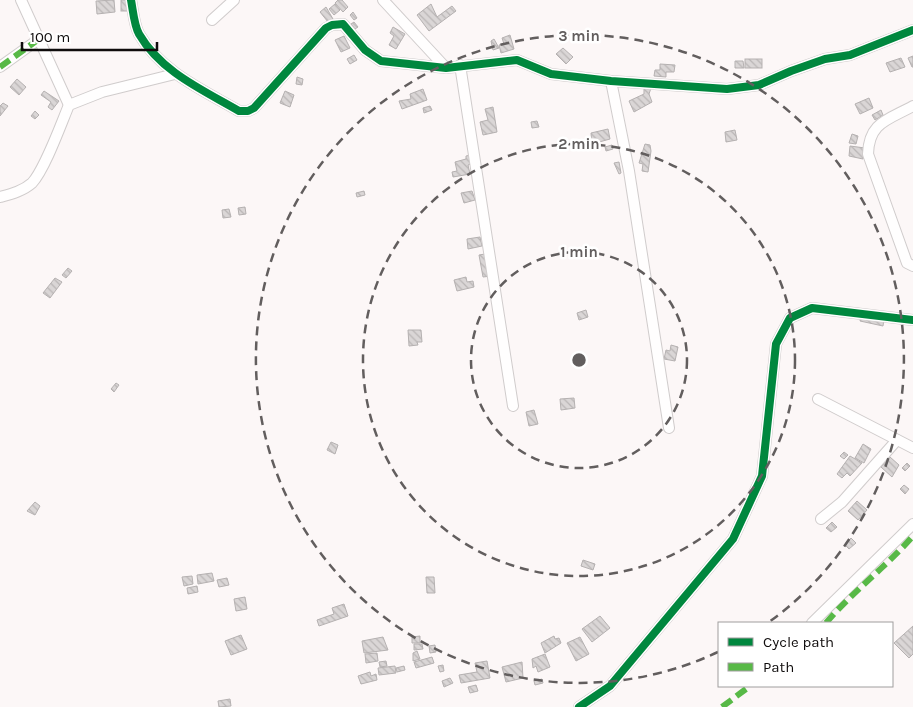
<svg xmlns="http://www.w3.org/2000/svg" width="913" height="707" font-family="Karla,sans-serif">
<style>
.building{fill:url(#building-back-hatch);stroke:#b5b1b1}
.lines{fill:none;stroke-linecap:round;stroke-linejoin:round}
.minor-casing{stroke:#d0cccc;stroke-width:12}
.minor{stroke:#fffefe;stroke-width:10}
.quiet{stroke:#58b947;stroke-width:6;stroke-dasharray:12 6;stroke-linecap:butt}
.cycleway-casing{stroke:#fff;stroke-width:11}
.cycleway{stroke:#00873e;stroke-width:8}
.ring{fill:none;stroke:#625e5e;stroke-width:2.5;stroke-dasharray:9 6}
.centre{fill:#625e5e;stroke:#fff;stroke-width:2.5}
.ring-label{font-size:15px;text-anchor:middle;font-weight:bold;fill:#625e5e;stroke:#fff;stroke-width:5;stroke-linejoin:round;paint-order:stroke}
</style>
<defs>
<pattern id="building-back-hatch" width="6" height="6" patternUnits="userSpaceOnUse" patternTransform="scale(1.25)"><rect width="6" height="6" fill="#dad6d6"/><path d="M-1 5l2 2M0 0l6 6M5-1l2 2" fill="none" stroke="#bab6b6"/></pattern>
</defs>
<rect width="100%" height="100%" fill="#fcf7f7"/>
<g class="building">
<path d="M 114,0 L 115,12 L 97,14 L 96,1 Z"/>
<rect x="121" y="0" width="8" height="11"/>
<path d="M 338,0 L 342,0 L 348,7 L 343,12 L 335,3 Z"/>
<path d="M 335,4 L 340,10 L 334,15 L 329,9 Z"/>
<path d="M 431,4 L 437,17 L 452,6 L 456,11 L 429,31 L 417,15 Z"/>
<path d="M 326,7 L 333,19 L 328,22 L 320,12 Z"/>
<path d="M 353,12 L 357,18 L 354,20 L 350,15 Z"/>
<path d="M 354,22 L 358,27 L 355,29 L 351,24 Z"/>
<path d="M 393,27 L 405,34 L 396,49 L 389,45 L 394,36 L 390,33 Z"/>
<path d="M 510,35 L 514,49 L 501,53 L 499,45 L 504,44 L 502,38 Z"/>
<path d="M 344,36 L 350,48 L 341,52 L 335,40 Z"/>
<path d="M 494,39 L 499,48 L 493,50 L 491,41 Z"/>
<path d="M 563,48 L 573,57 L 566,64 L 556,54 Z"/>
<path d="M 354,55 L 357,60 L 350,64 L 347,59 Z"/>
<path d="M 913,56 L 913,67 L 912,67 L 908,58 Z"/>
<path d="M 901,58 L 905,67 L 890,72 L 886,63 Z"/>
<rect x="745" y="59" width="17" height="9"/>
<path d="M 735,61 L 743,61 L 744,68 L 735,68 Z"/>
<path d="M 660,64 L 675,65 L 674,72 L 666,72 L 666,77 L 654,76 L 655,70 L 660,70 Z"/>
<path d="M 297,77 L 303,79 L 302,85 L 296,84 Z"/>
<path d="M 17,79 L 26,87 L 19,95 L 10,87 Z"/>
<path d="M 644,88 L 651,88 L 649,94 L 652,102 L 634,112 L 629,101 L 644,94 Z"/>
<path d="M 423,89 L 427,100 L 402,109 L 399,101 L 411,99 L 410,94 Z"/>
<path d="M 44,91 L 59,101 L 52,110 L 48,107 L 51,102 L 41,95 Z"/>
<path d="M 285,91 L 294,95 L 290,107 L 280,103 Z"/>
<path d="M 869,98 L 873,108 L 860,114 L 855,104 Z"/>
<path d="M 3,103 L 8,106 L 0,116 L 0,106 Z"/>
<path d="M 430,106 L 432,110 L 424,113 L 423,108 Z"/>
<path d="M 493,107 L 497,132 L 483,135 L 480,122 L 488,120 L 485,109 Z"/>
<path d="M 881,110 L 883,115 L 875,120 L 872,115 Z"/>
<path d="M 35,111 L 39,115 L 35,119 L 31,116 Z"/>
<path d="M 537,121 L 539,127 L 532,128 L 531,122 Z"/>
<path d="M 608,129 L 610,139 L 592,144 L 591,133 Z"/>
<path d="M 735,130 L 737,140 L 726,142 L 725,132 Z"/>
<path d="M 852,134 L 858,136 L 856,144 L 849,143 Z"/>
<path d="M 645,144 L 650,145 L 651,151 L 648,172 L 642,171 L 643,164 L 639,163 Z"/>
<path d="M 612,145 L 613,149 L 606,151 L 605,147 Z"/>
<path d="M 850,146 L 865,148 L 863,159 L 849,156 Z"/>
<path d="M 471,155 L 473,163 L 468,165 L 470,174 L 453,177 L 452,172 L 457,171 L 455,162 L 466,159 L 466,156 Z"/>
<path d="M 619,162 L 621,173 L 619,174 L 614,163 Z"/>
<path d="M 364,191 L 365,195 L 357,197 L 356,193 Z"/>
<path d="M 472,191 L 475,200 L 464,203 L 461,193 Z"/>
<path d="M 245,207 L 246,214 L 239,215 L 238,208 Z"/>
<path d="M 229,209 L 231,217 L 223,218 L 222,210 Z"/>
<path d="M 480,237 L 482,246 L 468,249 L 467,239 Z"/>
<path d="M 485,254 L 491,276 L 483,277 L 479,255 Z"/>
<path d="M 68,268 L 72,271 L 66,278 L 62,275 Z"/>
<path d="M 466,277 L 467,282 L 473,281 L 474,287 L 457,291 L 454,280 Z"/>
<path d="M 55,278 L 62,282 L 50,298 L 43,293 Z"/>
<path d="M 586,310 L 588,317 L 579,320 L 577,313 Z"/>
<path d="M 861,316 L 884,319 L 883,326 L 860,321 Z"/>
<path d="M 408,330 L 421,330 L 422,342 L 417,342 L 418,345 L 409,346 Z"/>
<path d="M 671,345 L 678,347 L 675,361 L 664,359 L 666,350 L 670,351 Z"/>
<path d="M 116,383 L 119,385 L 114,392 L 111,389 Z"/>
<path d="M 574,398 L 575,408 L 561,410 L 560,399 Z"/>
<path d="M 534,410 L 538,424 L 529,426 L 526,412 Z"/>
<path d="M 331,442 L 338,445 L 335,454 L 327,450 Z"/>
<path d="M 863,444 L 871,449 L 864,463 L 855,458 Z"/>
<path d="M 844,452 L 848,455 L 844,459 L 840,456 Z"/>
<path d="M 850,456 L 862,463 L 850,476 L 847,473 L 842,478 L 837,474 Z"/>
<path d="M 890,457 L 899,465 L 892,477 L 881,467 Z"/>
<path d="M 907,463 L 910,466 L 905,471 L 902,468 Z"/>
<path d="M 904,485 L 909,489 L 905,494 L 900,489 Z"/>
<path d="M 857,501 L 867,510 L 858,520 L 848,511 Z"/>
<path d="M 35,502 L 40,506 L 35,515 L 27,511 Z"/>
<path d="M 832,522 L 837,527 L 831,532 L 826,528 Z"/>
<path d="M 851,538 L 856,543 L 849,549 L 845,545 Z"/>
<path d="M 583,560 L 595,564 L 593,570 L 581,566 Z"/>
<path d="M 212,573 L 214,581 L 198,584 L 197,575 Z"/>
<path d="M 192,576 L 193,584 L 184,586 L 182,577 Z"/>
<path d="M 426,577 L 434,577 L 435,593 L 427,593 Z"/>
<path d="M 227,578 L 229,585 L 219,587 L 217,580 Z"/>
<path d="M 197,586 L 198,592 L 188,594 L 187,588 Z"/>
<path d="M 245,597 L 247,609 L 236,611 L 234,599 Z"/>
<path d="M 344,604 L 348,616 L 319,626 L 317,620 L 334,614 L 332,608 Z"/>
<path d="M 600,616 L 610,628 L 592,642 L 582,629 Z"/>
<path d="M 913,626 L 913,654 L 909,658 L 894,643 Z"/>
<path d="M 241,635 L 247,649 L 231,655 L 225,641 Z"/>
<path d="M 420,636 L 420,643 L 412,643 L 412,637 Z"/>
<path d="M 554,636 L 555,639 L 559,638 L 561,643 L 545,653 L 541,643 Z"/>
<path d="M 383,637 L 388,650 L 364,653 L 362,641 Z"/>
<path d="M 580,637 L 589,654 L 576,661 L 567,643 Z"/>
<path d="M 414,644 L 422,644 L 423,649 L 414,650 Z"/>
<path d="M 435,645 L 436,652 L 430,653 L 429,646 Z"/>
<path d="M 417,651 L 420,659 L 413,661 L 413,653 Z"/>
<path d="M 377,653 L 378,661 L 366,663 L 365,654 Z"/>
<path d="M 545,654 L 550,667 L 538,672 L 536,666 L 533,668 L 532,659 Z"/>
<path d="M 432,657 L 434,663 L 416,668 L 414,662 Z"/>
<path d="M 386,661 L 387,666 L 380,667 L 379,662 Z"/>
<path d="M 487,661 L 490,678 L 461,683 L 459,675 L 477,672 L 475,663 Z"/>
<path d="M 522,662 L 523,678 L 506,682 L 502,667 Z"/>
<path d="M 443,665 L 444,671 L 440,672 L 438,666 Z"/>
<path d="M 395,666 L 396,673 L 379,675 L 378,668 Z"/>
<path d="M 404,666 L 405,670 L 397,672 L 396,668 Z"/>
<path d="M 370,672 L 371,676 L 376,674 L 377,680 L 361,684 L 358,676 Z"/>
<path d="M 450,678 L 453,683 L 444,687 L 442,681 Z"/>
<path d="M 542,679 L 543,683 L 535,685 L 534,681 Z"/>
<path d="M 476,685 L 478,691 L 470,693 L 468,687 Z"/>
<path d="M 230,699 L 231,706 L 219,707 L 218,701 Z"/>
</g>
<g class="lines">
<g class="minor-casing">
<g id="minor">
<path d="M 21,0 L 69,105"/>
<path d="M 131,0 C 133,10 134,25 139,34 C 161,72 203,90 239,111 L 248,111 L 254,108 L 326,28 L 332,25 L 343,24 L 365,50 L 381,61 L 446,68 L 517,60 L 551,74 L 611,81 L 727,89 L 759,85 L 791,71 L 825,59 L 850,55 L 913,30"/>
<path d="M 383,0 L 446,68"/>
<path d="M 212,20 L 234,0"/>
<path d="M 460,65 L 513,406"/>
<path d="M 0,67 L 39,39"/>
<path d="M 611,81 L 629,171 L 669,428"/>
<path d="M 913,106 C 888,120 869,122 868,154 L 907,263 L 913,266"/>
<path d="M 0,197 C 11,194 23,191 32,183 C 45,169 61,124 69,105 L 102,92 L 175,74"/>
<path d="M 818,399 L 913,448"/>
<path d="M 821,519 L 842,502 L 897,440"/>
<path d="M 812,623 L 913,524"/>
<path d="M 579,707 L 610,686 L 733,539 L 762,476 L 776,344 L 790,318 L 812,308 L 913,320"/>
</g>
</g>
<use href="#minor" class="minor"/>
<g class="quiet">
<path d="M 0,67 L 39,39"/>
<path d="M 826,623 C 852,592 886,567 913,536"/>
<path d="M 722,707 L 750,686"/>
</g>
<g class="cycleway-casing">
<g id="cycleway">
<path d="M 131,0 C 133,10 134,25 139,34 C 161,72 203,90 239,111 L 248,111 L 254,108 L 326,28 L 332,25 L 343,24 L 365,50 L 381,61 L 446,68 L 517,60 L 551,74 L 611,81 L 727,89 L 759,85 L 791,71 L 825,59 L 850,55 L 913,30"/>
<path d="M 579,707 L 610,686 L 733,539 L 762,476 L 776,344 L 790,318 L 812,308 L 913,320"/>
</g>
</g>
<use href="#cycleway" class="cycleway"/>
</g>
<g class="ring">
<circle cx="579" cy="360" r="108"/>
<circle cx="579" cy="360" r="216"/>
<path d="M718 652A324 324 0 1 1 769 622"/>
</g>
<circle cx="579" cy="360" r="8" class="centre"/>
<g class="ring-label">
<text x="579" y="41">3 min</text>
<text x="579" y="149">2 min</text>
<text x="579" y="257">1 min</text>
</g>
<rect x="718" y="622" width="175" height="65" fill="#ffffff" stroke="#9f9e9e"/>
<rect x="728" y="638" width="25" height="8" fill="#00873e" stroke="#9f9e9e"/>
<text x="763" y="647" font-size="15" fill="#0f0c0c">Cycle path</text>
<rect x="728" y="663" width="25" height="8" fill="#58b947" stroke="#9f9e9e"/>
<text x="763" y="672" font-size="15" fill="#0f0c0c">Path</text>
<path d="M22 42v8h135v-8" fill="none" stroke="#0f0c0c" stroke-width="2.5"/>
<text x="30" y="42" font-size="15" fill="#0f0c0c" stroke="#ffffff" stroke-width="4" paint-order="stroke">100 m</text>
</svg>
